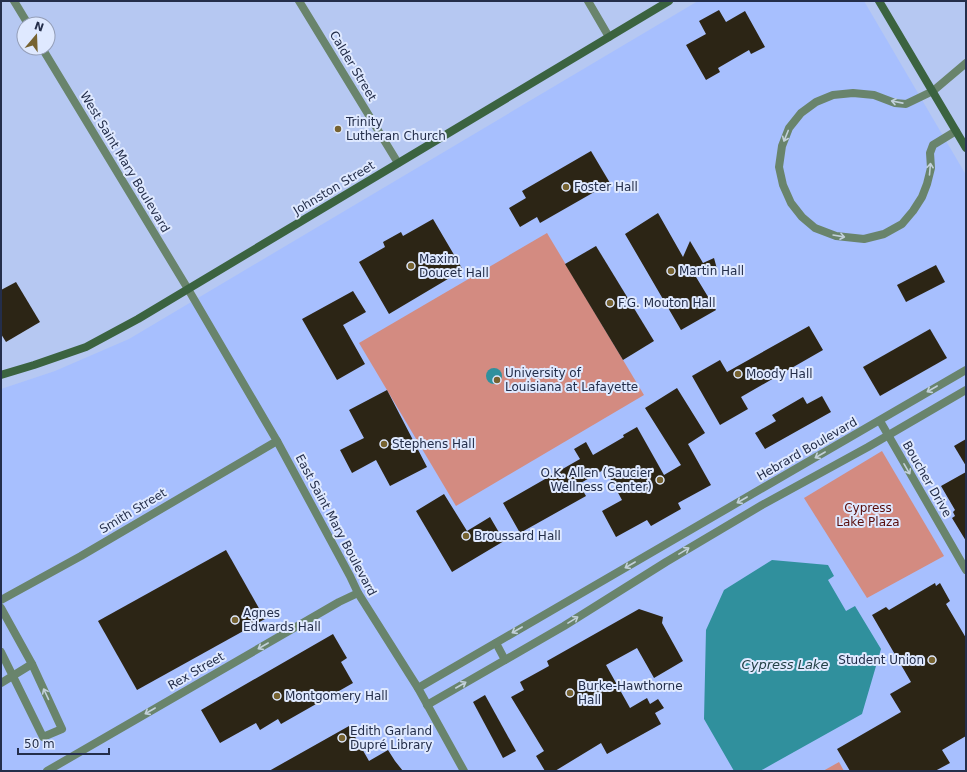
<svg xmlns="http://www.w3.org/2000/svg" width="967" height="772" font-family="'DejaVu Sans',sans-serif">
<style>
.built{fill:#a7bffe}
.green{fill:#d38b81}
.water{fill:#30909d}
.building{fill:#2c2515}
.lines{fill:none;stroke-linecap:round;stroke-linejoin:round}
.minor{stroke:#69846c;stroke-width:8}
.tertiary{stroke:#69846c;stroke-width:8}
.secondary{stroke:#3b6340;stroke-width:8}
.oneway{stroke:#c2d0da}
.poi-dot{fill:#776331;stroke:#dfe9ff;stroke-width:1.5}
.labels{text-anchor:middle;stroke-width:4;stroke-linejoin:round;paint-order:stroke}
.street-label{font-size:12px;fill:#242e4a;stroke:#dfe9ff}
.poi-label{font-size:12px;fill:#242e4a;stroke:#dfe9ff;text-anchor:start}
.park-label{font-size:12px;fill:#580d0b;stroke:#dfe9ff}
.water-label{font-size:13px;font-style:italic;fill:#254247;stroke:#dfe9ff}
</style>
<rect width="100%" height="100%" fill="#b6c8f2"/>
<path class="built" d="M 698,1 L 864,1 L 966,175 L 966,771 L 1,771 L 1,389 L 55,371 L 129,339 Z"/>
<g class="green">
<path d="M 547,233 L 644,395 L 456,506 L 359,343 Z"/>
<path d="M 882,451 L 944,556 L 867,598 L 804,498 Z"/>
<path d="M 839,762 L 844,771 L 823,771 Z"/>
</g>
<g class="water">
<circle cx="494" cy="376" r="8"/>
<path d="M 772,560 L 828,565 L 834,576 L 828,580 L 846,611 L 855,606 L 881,649 L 862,714 L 760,771 L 734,771 L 704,719 L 706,630 L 724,590 Z"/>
</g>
<g class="building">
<path d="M 719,10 L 726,22 L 745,11 L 765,47 L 751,54 L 749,50 L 718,68 L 720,72 L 706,80 L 686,45 L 706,34 L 699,21 Z"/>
<path d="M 591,151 L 610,183 L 540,223 L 537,217 L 520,227 L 509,208 L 526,198 L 522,191 Z"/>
<path d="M 658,213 L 683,257 L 690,241 L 703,263 L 714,258 L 717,269 L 711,270 L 690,267 L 716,310 L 681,330 L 625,234 Z"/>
<path d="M 433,219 L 463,270 L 389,314 L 359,262 L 385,247 L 383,242 L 401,232 L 403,236 Z"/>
<path d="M 596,246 L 654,341 L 623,360 L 565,264 Z"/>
<path d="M 936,265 L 945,282 L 906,302 L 897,285 Z"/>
<path d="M 16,282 L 40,322 L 6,342 L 1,334 L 1,290 Z"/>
<path d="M 353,291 L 366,312 L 343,325 L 365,364 L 337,380 L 302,319 Z"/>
<path d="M 809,326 L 823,350 L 741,397 L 748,409 L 720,425 L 692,376 L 720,360 L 727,372 Z"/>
<path d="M 930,329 L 947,358 L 880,396 L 863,367 Z"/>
<path d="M 677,388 L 705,433 L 688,444 L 711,485 L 678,503 L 681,509 L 651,526 L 647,520 L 616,537 L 602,511 L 622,500 L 605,469 L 579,484 L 586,496 L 520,533 L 503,503 L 580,459 L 574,449 L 586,442 L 593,455 L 624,437 L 623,435 L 637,427 L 664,475 L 681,465 L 645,408 Z"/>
<path d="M 387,390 L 427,467 L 390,486 L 376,460 L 352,473 L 340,450 L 364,438 L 349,410 Z"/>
<path d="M 822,396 L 831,412 L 765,449 L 755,433 L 776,421 L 772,415 L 803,397 L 807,404 Z"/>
<path d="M 966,439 L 966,466 L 954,446 Z"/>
<path d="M 966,472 L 966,541 L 952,518 L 955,516 L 953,512 L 955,510 L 941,486 Z"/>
<path d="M 444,494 L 467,531 L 490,517 L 504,541 L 452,572 L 416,511 Z"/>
<path d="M 226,550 L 265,619 L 137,690 L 98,621 Z"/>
<path d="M 935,583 L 936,586 L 940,583 L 950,601 L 946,604 L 966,638 L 966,736 L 942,750 L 950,763 L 935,771 L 850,771 L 837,749 L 901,712 L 890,694 L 911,682 L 872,615 L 886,607 L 889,610 Z"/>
<path d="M 639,609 L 663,617 L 662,623 L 683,661 L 654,678 L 637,648 L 606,665 L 630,708 L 647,698 L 650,704 L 658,699 L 664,708 L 655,713 L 661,724 L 607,754 L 601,743 L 555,771 L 545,771 L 536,756 L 544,751 L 511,697 L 524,690 L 520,682 L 549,666 L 547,661 Z"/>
<path d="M 333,634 L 347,658 L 341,662 L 353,683 L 281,724 L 278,719 L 260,730 L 256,723 L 220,743 L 201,710 Z"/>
<path d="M 485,695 L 516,751 L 503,758 L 473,702 Z"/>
<path d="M 349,726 L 369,761 L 388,750 L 395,761 L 403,771 L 269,771 Z"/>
</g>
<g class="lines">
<g class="minor">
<path d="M 299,1 L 398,163"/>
<path d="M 588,1 L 609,37"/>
<path d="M 956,131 L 933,145 L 930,153 L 931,168 L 927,184 L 922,197 L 913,211 L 902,224 L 884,234 L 864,239 L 836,236 L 815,228 L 802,217 L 791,203 L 783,185 L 779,167 L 782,146 L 789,128 L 801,113 L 816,102 L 833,95 L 853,93 L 874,95 L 895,103 L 906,104 L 933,91 L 966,63"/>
<path d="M 880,421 L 966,570"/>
<path d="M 1,600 L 81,556 L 277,441"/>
<path d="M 1,608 L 32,664 L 62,729 L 43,737 L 1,652"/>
<path d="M 496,643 L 505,660"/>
<path d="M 1,683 L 32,664"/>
<path d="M 418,688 L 966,370"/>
<path d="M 427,705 L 564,626 L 666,562 L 762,505 L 868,447 L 966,390"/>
<path d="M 47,771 L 339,602 L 358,593"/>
</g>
<g class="tertiary">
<path d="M 14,1 L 28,24"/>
<path d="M 42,48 L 188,289 L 277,441 L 350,576 L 358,593 L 418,688 L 464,771"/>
</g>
<g class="secondary">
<path d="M 879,1 L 966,148"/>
<path d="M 1,375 L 34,365 L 86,347 L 138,319 L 669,1"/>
</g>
</g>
<defs><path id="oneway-shaft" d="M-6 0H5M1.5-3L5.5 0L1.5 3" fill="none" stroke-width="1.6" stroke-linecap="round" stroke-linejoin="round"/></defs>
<g class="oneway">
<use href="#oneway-shaft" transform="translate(897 102) rotate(-169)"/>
<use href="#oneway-shaft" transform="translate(786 136) rotate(112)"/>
<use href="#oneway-shaft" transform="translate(930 169) rotate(-85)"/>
<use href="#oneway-shaft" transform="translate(839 236) rotate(10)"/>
<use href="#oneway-shaft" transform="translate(932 389) rotate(150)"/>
<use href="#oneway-shaft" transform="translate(820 455) rotate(150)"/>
<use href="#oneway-shaft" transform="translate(907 469) rotate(60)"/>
<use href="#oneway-shaft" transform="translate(742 500) rotate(150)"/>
<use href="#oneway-shaft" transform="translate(684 551) rotate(-31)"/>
<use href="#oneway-shaft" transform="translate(630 565) rotate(150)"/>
<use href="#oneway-shaft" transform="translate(573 620) rotate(-32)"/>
<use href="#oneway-shaft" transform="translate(517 630) rotate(150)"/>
<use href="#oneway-shaft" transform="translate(263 646) rotate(150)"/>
<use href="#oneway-shaft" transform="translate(461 685) rotate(-30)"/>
<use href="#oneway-shaft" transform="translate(46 694) rotate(-115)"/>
<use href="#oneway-shaft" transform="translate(150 711) rotate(150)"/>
</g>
<g class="poi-dot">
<circle cx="338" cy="129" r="4"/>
<circle cx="566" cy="187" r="4"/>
<circle cx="411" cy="266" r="4"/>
<circle cx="671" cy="271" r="4"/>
<circle cx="610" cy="303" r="4"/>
<circle cx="738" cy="374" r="4"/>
<circle cx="497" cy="380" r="4"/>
<circle cx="384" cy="444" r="4"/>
<circle cx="660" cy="480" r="4"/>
<circle cx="466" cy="536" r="4"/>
<circle cx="235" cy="620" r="4"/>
<circle cx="932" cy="660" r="4"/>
<circle cx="570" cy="693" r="4"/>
<circle cx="277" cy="696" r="4"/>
<circle cx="342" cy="738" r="4"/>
</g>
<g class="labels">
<g class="street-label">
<text transform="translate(353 66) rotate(59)" y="4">Calder Street</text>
<text transform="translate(125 162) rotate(59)" y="4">West Saint Mary Boulevard</text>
<text transform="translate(334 188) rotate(-31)" y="4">Johnston Street</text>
<text transform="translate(807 449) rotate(-30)" y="4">Hebrard Boulevard</text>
<text transform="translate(927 479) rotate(60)" y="4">Boucher Drive</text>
<text transform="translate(133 511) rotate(-31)" y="4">Smith Street</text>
<text transform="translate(336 525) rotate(62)" y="4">East Saint Mary Boulevard</text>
<text transform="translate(196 671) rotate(-30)" y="4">Rex Street</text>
</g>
<g class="poi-label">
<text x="346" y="126">Trinity<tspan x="346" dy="14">Lutheran Church</tspan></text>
<text x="574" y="191">Foster Hall</text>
<text x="419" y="263">Maxim<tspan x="419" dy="14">Doucet Hall</tspan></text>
<text x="679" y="275">Martin Hall</text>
<text x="618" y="307">F.G. Mouton Hall</text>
<text x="505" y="377">University of<tspan x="505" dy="14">Louisiana at Lafayette</tspan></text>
<text x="746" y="378">Moody Hall</text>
<text x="392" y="448">Stephens Hall</text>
<text x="652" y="477" text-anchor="end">O.K. Allen (Saucier<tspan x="652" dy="14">Wellness Center)</tspan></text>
<text x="474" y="540">Broussard Hall</text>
<text x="243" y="617">Agnes<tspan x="243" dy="14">Edwards Hall</tspan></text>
<text x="924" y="664" text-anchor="end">Student Union</text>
<text x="578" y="690">Burke-Hawthorne<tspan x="578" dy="14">Hall</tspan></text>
<text x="285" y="700">Montgomery Hall</text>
<text x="350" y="735">Edith Garland<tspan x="350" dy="14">Dupré Library</tspan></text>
</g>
<g class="park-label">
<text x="868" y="512">Cypress<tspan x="868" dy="14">Lake Plaza</tspan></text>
</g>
<g class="water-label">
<text x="785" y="669">Cypress Lake</text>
</g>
</g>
<rect width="967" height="772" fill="none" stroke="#242e4a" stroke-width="4"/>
<g transform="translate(36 36) rotate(19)"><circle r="19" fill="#dfe9ff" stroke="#949eb7"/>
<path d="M0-3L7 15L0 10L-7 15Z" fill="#776331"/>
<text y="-6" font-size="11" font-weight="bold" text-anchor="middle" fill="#242e4a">N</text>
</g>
<path d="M18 748v6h91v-6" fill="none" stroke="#242e4a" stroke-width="2"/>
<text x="24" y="748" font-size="12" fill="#242e4a" stroke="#dfe9ff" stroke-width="3" paint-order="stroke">50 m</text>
</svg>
